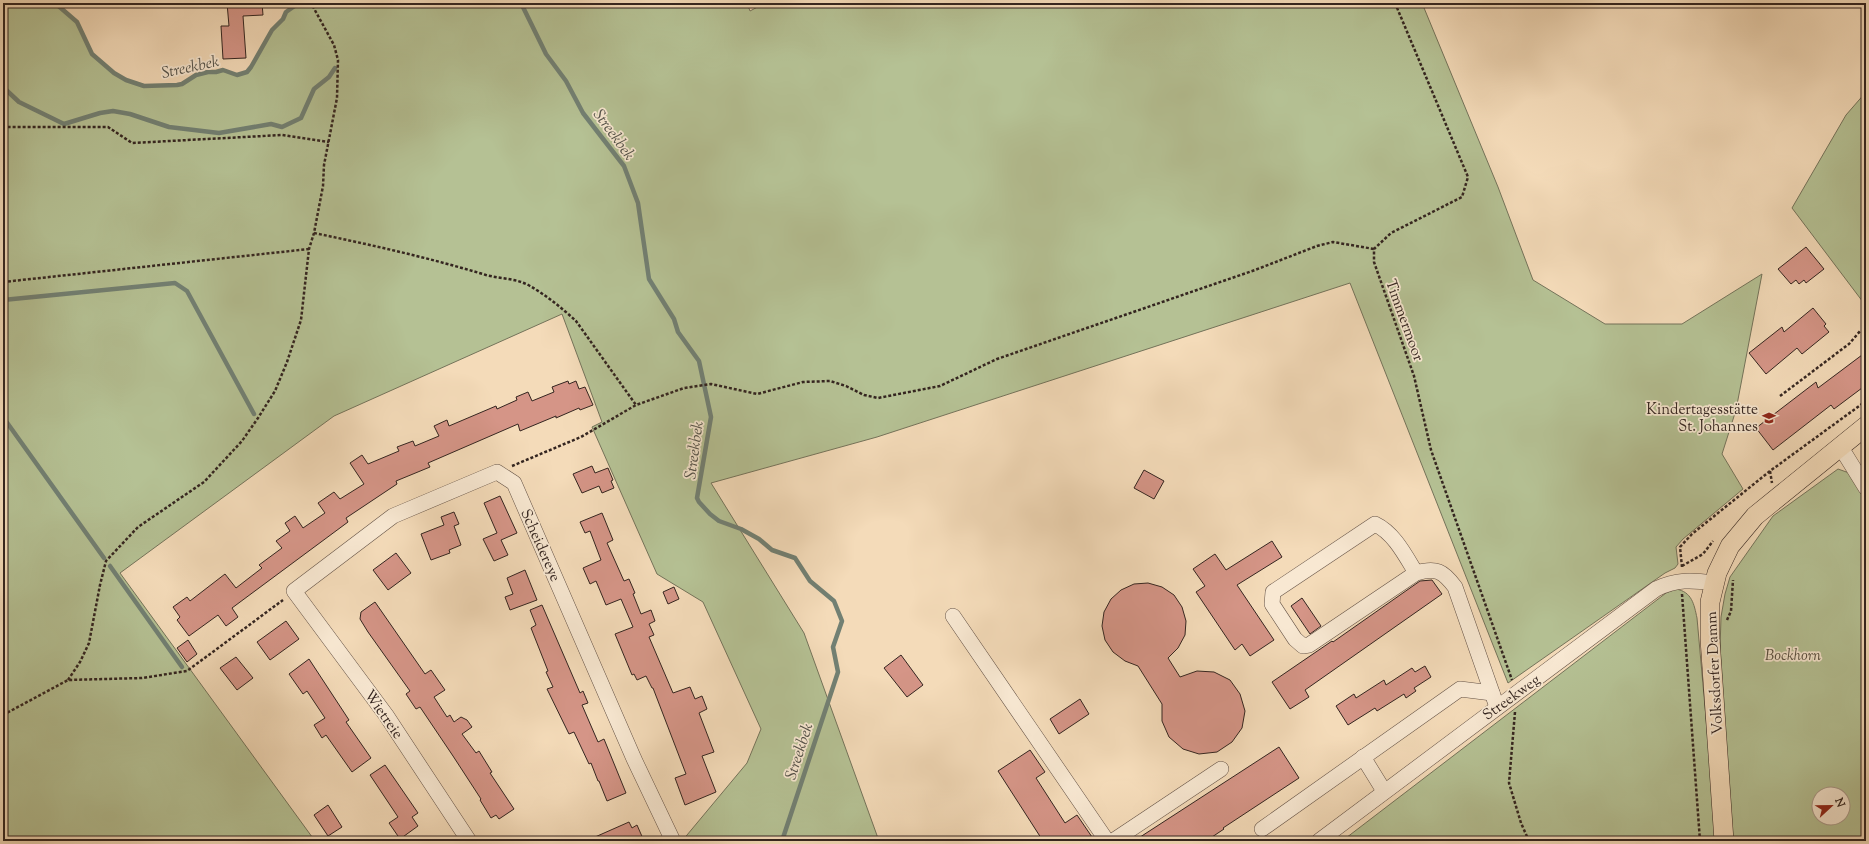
<svg xmlns="http://www.w3.org/2000/svg" width="1869" height="844" font-family="'Sorts Mill Goudy',serif">
<style>
.green{fill:#b5c194;stroke:#74735a;fill-rule:evenodd}
.lines{fill:none;stroke-linecap:round;stroke-linejoin:round}
.stream{stroke:#728073;stroke-width:4.5}
.building{fill:#d59587;stroke:#342520}
.minor-casing{stroke:#645246;stroke-width:16}
.major-casing{stroke:#342520;stroke-width:20}
.path{stroke:#342520;stroke-width:2.5;stroke-dasharray:3 2;stroke-linecap:butt}
.minor{stroke:#f8e8d2;stroke-width:15}
.major{stroke:#f4dbb9;stroke-width:19}
.labels{text-anchor:middle;stroke-width:3.5;stroke-linejoin:round;paint-order:stroke}
.street-label{font-size:15px;fill:#342520;stroke:#f8e8d2}
.poi-label{font-size:15px;fill:#342520;stroke:#f8e8d2;text-anchor:end}
.park-label{font-size:15px;font-style:italic;fill:#544c3d;stroke:#f8e8d2}
.water-label{font-size:16px;font-style:italic;fill:#53524a;stroke:#f8e8d2}
</style>
<rect width="100%" height="100%" fill="#f4dbb9"/>
<filter id="stains"><feTurbulence type="fractalNoise" baseFrequency=".005" numOctaves="4"/><feColorMatrix values="0 0 0 0 .2 0 0 0 0 .09 0 0 0 0 .02 0 0 0 .5 -.17"/></filter>
<radialGradient id="worn" r=".72"><stop offset=".6" stop-color="#630" stop-opacity="0"/><stop offset="1" stop-color="#630" stop-opacity=".3"/></radialGradient>
<g class="green">
<path d="M 3,3 L 55,3 L 77,22 L 92,54 L 114,73 L 126,80 L 144,86 L 177,85 L 182,84 L 196,75 L 208,72 L 216,72 L 223,70 L 237,75 L 247,72 L 251,67 L 272,30 L 283,19 L 286,12 L 296,5 L 307,3 L 747,3 L 750,11 L 765,3 L 1422,3 L 1498,187 L 1533,280 L 1605,324 L 1682,324 L 1762,274 L 1736,410 L 1722,454 L 1743,489 L 1683,539 L 1676,547 L 1678,564 L 1675,568 L 1665,573 L 1508,683 L 1350,283 L 877,437 L 711,483 L 804,633 L 879,841 L 682,841 L 747,763 L 761,729 L 703,602 L 657,574 L 592,427 L 602,422 L 562,314 L 334,416 L 120,573 L 315,841 L 3,841 Z"/>
<path d="M 1866,92 L 1866,306 L 1792,208 L 1846,115 Z"/>
<path d="M 1838,469 L 1852,474 L 1866,498 L 1866,841 L 1732,841 L 1720,650 L 1721,617 L 1725,594 L 1730,577 L 1773,516 ZM 1819,794 L 1843,794 L 1843,818 L 1819,818 Z"/>
<path d="M 1676,589 C 1692,592 1694,604 1697,618 L 1717,841 L 1342,841 L 1666,593 Z"/>
</g>
<g class="lines">
<g class="stream">
<path d="M 55,3 L 77,22 L 92,54 L 114,73 L 126,80 L 144,86 L 177,85 L 182,84 L 196,75 L 208,72 L 216,72 L 223,70 L 237,75 L 247,72 L 251,67 L 272,30 L 283,19 L 286,12 L 296,5 L 307,3"/>
<path d="M 521,3 L 546,54 L 566,81 L 583,113 L 624,166 L 638,203 L 649,279 L 674,319 L 678,332 L 699,361 L 711,417 L 697,498 L 699,502 L 710,514 L 719,521 L 741,529 L 759,539 L 772,550 L 795,558 L 810,581 L 834,601 L 842,621 L 833,647 L 838,672 L 782,841"/>
<path d="M 3,87 L 19,102 L 64,124 L 100,113 L 113,111 L 130,114 L 169,127 L 219,133 L 271,124 L 282,127 L 301,118 L 314,89 L 329,77 L 335,68"/>
<path d="M 3,300 L 175,283 L 187,291 L 254,414"/>
<path d="M 3,417 L 104,558"/>
<path d="M 110,566 L 182,667"/>
</g>
</g>
<g class="building">
<path d="M 227,3 L 262,3 L 263,15 L 243,16 L 246,58 L 223,59 L 221,26 L 229,26 Z"/>
<path d="M 1806,247 L 1824,269 L 1806,283 L 1804,280 L 1799,284 L 1796,280 L 1791,284 L 1778,269 Z"/>
<path d="M 1813,308 L 1826,324 L 1824,326 L 1829,332 L 1802,354 L 1797,348 L 1766,374 L 1749,353 L 1782,327 L 1784,332 Z"/>
<path d="M 1866,352 L 1866,385 L 1834,409 L 1831,405 L 1773,450 L 1756,428 L 1816,382 L 1818,388 Z"/>
<path d="M 568,381 L 569,384 L 576,381 L 579,389 L 585,387 L 593,405 L 580,410 L 579,408 L 556,418 L 556,416 L 520,431 L 518,424 L 428,463 L 430,467 L 396,481 L 397,484 L 346,518 L 348,522 L 232,608 L 238,617 L 226,626 L 218,615 L 189,636 L 177,620 L 180,617 L 173,607 L 187,597 L 190,601 L 225,574 L 236,588 L 262,568 L 259,565 L 282,548 L 276,541 L 290,531 L 285,523 L 295,516 L 303,528 L 325,513 L 318,503 L 334,492 L 340,499 L 364,484 L 350,463 L 362,455 L 368,464 L 399,451 L 397,447 L 413,441 L 415,446 L 439,436 L 434,426 L 447,420 L 449,426 L 496,406 L 497,409 L 517,400 L 516,397 L 528,392 L 532,401 L 554,392 L 552,387 Z"/>
<path d="M 592,466 L 595,473 L 608,468 L 613,480 L 611,481 L 614,488 L 602,493 L 599,486 L 582,493 L 573,474 Z"/>
<path d="M 1144,470 L 1164,481 L 1154,499 L 1134,488 Z"/>
<path d="M 500,496 L 517,533 L 501,540 L 508,555 L 494,561 L 483,539 L 497,533 L 484,503 Z"/>
<path d="M 454,512 L 459,524 L 454,526 L 461,545 L 449,550 L 450,553 L 431,560 L 421,534 L 444,525 L 441,517 Z"/>
<path d="M 602,513 L 613,540 L 607,543 L 624,581 L 629,579 L 635,593 L 633,594 L 641,614 L 651,610 L 655,621 L 649,624 L 654,635 L 649,637 L 673,693 L 690,687 L 695,699 L 702,696 L 707,709 L 699,713 L 714,752 L 702,756 L 716,792 L 685,805 L 675,778 L 686,774 L 653,688 L 652,688 L 646,676 L 637,680 L 634,674 L 632,675 L 615,634 L 633,627 L 621,599 L 606,605 L 596,581 L 590,584 L 583,568 L 601,560 L 590,531 L 585,533 L 580,522 Z"/>
<path d="M 1272,541 L 1282,557 L 1237,585 L 1274,640 L 1250,656 L 1242,644 L 1235,650 L 1196,592 L 1205,586 L 1193,569 L 1215,554 L 1226,570 Z"/>
<path d="M 396,553 L 411,573 L 388,590 L 373,570 Z"/>
<path d="M 525,570 L 537,600 L 510,610 L 505,597 L 513,594 L 507,578 Z"/>
<path d="M 1432,580 L 1442,594 L 1305,690 L 1309,697 L 1290,709 L 1272,682 L 1332,641 L 1333,642 L 1420,581 Z"/>
<path d="M 1148,583 L 1162,587 L 1174,595 L 1182,607 L 1186,621 L 1185,635 L 1178,648 L 1168,658 L 1180,677 L 1197,671 L 1214,672 L 1230,680 L 1240,694 L 1245,711 L 1242,728 L 1232,742 L 1217,752 L 1199,754 L 1183,749 L 1169,737 L 1162,721 L 1162,704 L 1138,666 L 1125,661 L 1113,652 L 1105,640 L 1102,626 L 1104,612 L 1111,599 L 1121,590 L 1134,584 Z"/>
<path d="M 674,587 L 679,599 L 668,604 L 663,592 Z"/>
<path d="M 1302,598 L 1321,626 L 1310,634 L 1291,606 Z"/>
<path d="M 375,602 L 425,674 L 431,670 L 445,690 L 434,697 L 447,717 L 450,715 L 454,722 L 461,717 L 467,720 L 472,727 L 462,734 L 476,753 L 479,751 L 492,772 L 490,773 L 514,809 L 499,819 L 496,815 L 491,818 L 480,800 L 481,799 L 453,756 L 420,707 L 416,709 L 406,694 L 410,691 L 368,632 L 360,619 L 361,612 Z"/>
<path d="M 542,605 L 580,693 L 583,691 L 588,703 L 582,705 L 598,742 L 604,739 L 626,793 L 607,801 L 599,781 L 598,781 L 591,763 L 589,764 L 574,732 L 569,734 L 547,689 L 553,687 L 546,672 L 548,671 L 531,628 L 536,625 L 530,610 Z"/>
<path d="M 286,621 L 299,639 L 270,660 L 257,642 Z"/>
<path d="M 188,640 L 197,654 L 187,662 L 177,648 Z"/>
<path d="M 901,655 L 923,685 L 907,697 L 884,668 Z"/>
<path d="M 236,657 L 253,678 L 237,690 L 220,668 Z"/>
<path d="M 309,659 L 349,720 L 346,722 L 371,758 L 352,772 L 326,735 L 322,738 L 314,725 L 325,718 L 307,691 L 303,694 L 289,674 Z"/>
<path d="M 1425,666 L 1431,677 L 1414,688 L 1416,691 L 1406,698 L 1404,694 L 1377,711 L 1375,708 L 1348,725 L 1336,706 L 1354,694 L 1356,698 L 1384,680 L 1386,685 L 1412,668 L 1415,672 Z"/>
<path d="M 1080,699 L 1089,714 L 1059,734 L 1050,719 Z"/>
<path d="M 1279,747 L 1299,778 L 1223,828 L 1224,829 L 1206,841 L 1134,841 Z"/>
<path d="M 1030,750 L 1045,772 L 1036,778 L 1065,823 L 1077,815 L 1092,837 L 1085,841 L 1043,841 L 998,771 Z"/>
<path d="M 385,765 L 418,813 L 412,817 L 418,826 L 400,839 L 389,823 L 398,817 L 370,775 Z"/>
<path d="M 328,805 L 342,827 L 328,836 L 314,815 Z"/>
<path d="M 629,822 L 632,828 L 637,825 L 644,841 L 586,841 Z"/>
</g>
<g class="lines">
<g class="minor-casing">
<g id="minor">
<path d="M 1840,446 L 1866,488"/>
<path d="M 1416,573 C 1405,555 1394,533 1375,524 L 1273,592 L 1272,604 L 1295,639 L 1303,646 L 1309,645 L 1416,573 C 1436,567 1443,571 1455,587 L 1497,707"/>
<path d="M 953,616 L 1107,841"/>
<path d="M 1363,757 L 1384,791"/>
<path d="M 1262,829 L 1460,689 L 1492,693"/>
<path d="M 469,841 L 386,715 L 294,591 L 393,516 L 497,472 L 514,483 L 634,759 L 673,841"/>
<path d="M 1113,841 L 1221,769"/>
<path d="M 1319,841 L 1656,589 C 1676,579 1692,580 1714,583"/>
</g>
</g>
<g class="major-casing">
<path id="major" d="M 1724,841 L 1710,639 L 1710,602 L 1717,573 L 1730,546 L 1755,516 L 1866,426"/>
</g>
<g class="path">
<path d="M 1395,3 L 1468,177 L 1462,197 L 1391,233 L 1374,249 L 1374,262 L 1414,376 L 1431,450 L 1512,680"/>
<path d="M 3,129 L 8,127 L 108,127 L 132,143 L 282,135 L 329,142"/>
<path d="M 314,233 C 372,245 430,258 486,275 C 501,279 516,278 530,286 C 546,295 563,309 576,321 L 636,405"/>
<path d="M 3,282 L 309,249"/>
<path d="M 1780,396 L 1849,344 L 1861,330"/>
<path d="M 512,466 L 581,437 L 636,405 L 684,388 L 711,384 L 757,394 L 803,382 L 830,381 L 846,386 L 864,395 L 878,398 L 940,386 L 997,359 L 1255,270 L 1317,246 L 1333,242 L 1374,249"/>
<path d="M 1770,471 L 1772,483"/>
<path d="M 1682,566 L 1703,554 L 1713,541"/>
<path d="M 1682,567 L 1680,547 L 1692,534 L 1770,471 L 1866,401"/>
<path d="M 1682,594 L 1700,841"/>
<path d="M 1727,620 L 1731,611 L 1733,580"/>
<path d="M 68,680 L 80,662 L 89,643 L 100,585 L 106,561 L 138,527 L 204,482 L 242,441 L 258,418 L 275,391 L 287,362 L 301,320 L 309,249 L 314,233 L 323,186 L 324,165 L 337,98 L 338,60 L 334,45 L 311,3"/>
<path d="M 1515,712 L 1509,783 L 1521,823 L 1529,841"/>
<path d="M 3,715 L 68,680 L 142,678 L 187,671 L 283,600"/>
</g>
<use href="#minor" class="minor"/>
<use href="#major" class="major"/>
</g>
<defs>
<g id="school-bare" transform="scale(1.08)"><path d="M0-5L7-2L0 1L-7-2ZM-4 1L0 2.5L4 1V4Q0 6-4 4Z" fill="#8f2418" stroke="#f8e8d2" stroke-width="2.5" paint-order="stroke"/></g>
</defs>
<g fill-rule="evenodd">
<use href="#school-bare" x="1769" y="418"/>
</g>
<g class="labels">
<g class="street-label">
<text transform="translate(1405 320) rotate(70)" y="5">Timmermoor</text>
<text transform="translate(541 545) rotate(66)" y="5">Scheidereye</text>
<text transform="translate(1714 673) rotate(-93)" y="5">Volksdorfer Damm</text>
<text transform="translate(1511 697) rotate(-36)" y="5">Streekweg</text>
<text transform="translate(384 714) rotate(55)" y="5">Wietreie</text>
</g>
<g class="poi-label">
<text x="1758" y="414">Kindertagesstätte<tspan x="1758" dy="17">St. Johannes</tspan></text>
</g>
<g class="park-label">
<text x="1793" y="660">Bockhorn</text>
</g>
<g class="water-label">
<text transform="translate(190 66) rotate(-12)" y="6">Streekbek</text>
<text transform="translate(615 134) rotate(54)" y="6">Streekbek</text>
<text transform="translate(693 450) rotate(-82)" y="6">Streekbek</text>
<text transform="translate(798 751) rotate(-72)" y="6">Streekbek</text>
</g>
</g>
<rect width="1869" height="844" fill="none" stroke="#f4dbb9" stroke-width="16"/>
<rect x="4" y="4" width="1861" height="836" fill="none" stroke="#342520" stroke-width="2"/>
<rect x="8" y="8" width="1853" height="828" fill="none" stroke="#342520"/>
<g transform="translate(1831 806) rotate(68)"><circle r="19" fill="#f8e8d2" stroke="#aa9a8b"/>
<path d="M0-3L7 15L0 10L-7 15Z" fill="#8f2418"/>
<text y="-6" font-size="11" font-weight="bold" text-anchor="middle" fill="#342520">N</text>
</g>
<rect width="100%" height="100%" filter="url(#stains)"/>
<rect width="100%" height="100%" fill="url(#worn)"/>
</svg>
